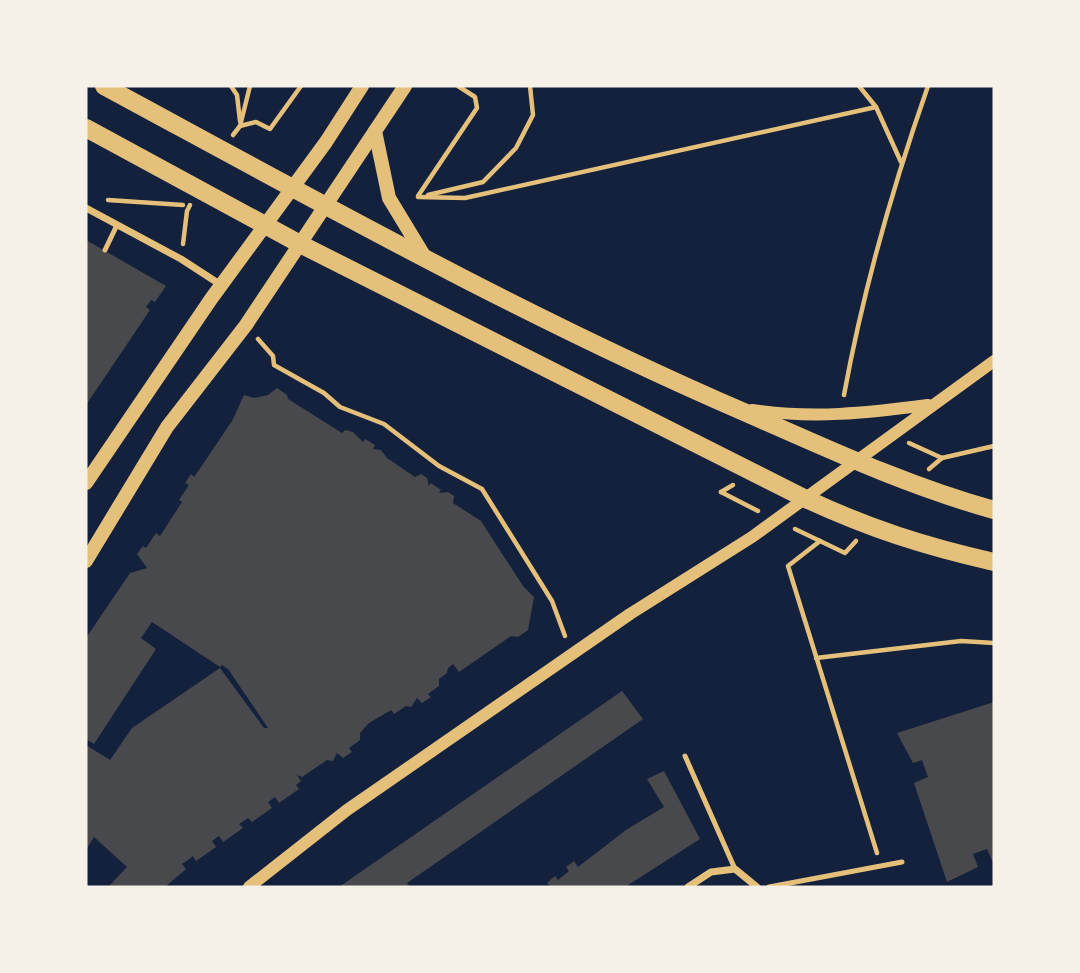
<svg xmlns="http://www.w3.org/2000/svg" width="1080" height="973" font-family="'PT Sans Narrow',sans-serif">
<style>
.building{fill:#48494c}
.lines{fill:none;stroke-linecap:round;stroke-linejoin:round}
.path{stroke:#e5c07b;stroke-width:4.5}
.service{stroke:#e5c07b;stroke-width:5}
.minor{stroke:#e5c07b;stroke-width:7}
.tertiary{stroke:#e5c07b;stroke-width:12}
.secondary{stroke:#e5c07b;stroke-width:14}
.primary{stroke:#e5c07b;stroke-width:18}
</style>
<rect width="100%" height="100%" fill="#14213d"/>
<g class="building">
<path d="M 86,240 L 166,286 L 155,302 L 151,300 L 146,307 L 150,310 L 86,405 Z"/>
<path d="M 277,388 L 287,395 L 288,399 L 342,433 L 345,430 L 353,432 L 363,442 L 365,439 L 375,445 L 373,449 L 381,450 L 387,458 L 415,477 L 421,474 L 427,478 L 429,486 L 431,483 L 441,490 L 439,493 L 448,492 L 454,496 L 453,503 L 481,521 L 523,586 L 534,597 L 528,630 L 518,637 L 511,636 L 459,672 L 453,664 L 448,668 L 447,673 L 439,679 L 439,686 L 428,694 L 431,697 L 422,703 L 417,698 L 411,707 L 406,706 L 394,714 L 391,710 L 369,723 L 360,733 L 360,740 L 349,748 L 352,752 L 343,758 L 337,753 L 333,761 L 327,760 L 302,777 L 297,775 L 301,781 L 296,785 L 299,789 L 279,803 L 275,797 L 268,802 L 272,808 L 252,822 L 248,818 L 239,824 L 243,828 L 223,842 L 219,836 L 212,841 L 216,847 L 196,861 L 193,856 L 188,860 L 182,864 L 186,869 L 165,887 L 108,887 L 127,867 L 94,837 L 86,850 L 86,745 L 110,760 L 132,728 L 220,668 L 264,728 L 268,728 L 228,669 L 222,665 L 220,667 L 152,622 L 141,638 L 156,649 L 94,744 L 86,739 L 86,638 L 130,573 L 147,568 L 137,554 L 143,546 L 146,548 L 156,533 L 160,536 L 182,502 L 179,500 L 189,485 L 185,483 L 191,474 L 194,477 L 203,464 L 232,421 L 244,395 L 254,398 L 268,395 Z"/>
<path d="M 622,691 L 643,719 L 407,883 L 410,887 L 339,887 Z"/>
<path d="M 994,702 L 994,865 L 987,849 L 973,854 L 978,867 L 947,882 L 914,783 L 928,777 L 922,760 L 913,763 L 897,733 Z"/>
<path d="M 664,771 L 700,839 L 625,887 L 551,887 L 547,883 L 555,876 L 558,880 L 569,871 L 566,867 L 574,861 L 578,867 L 626,830 L 664,807 L 647,779 Z"/>
</g>
<g class="lines">
<g class="path">
<path d="M 231,86 L 237,95 L 240,121"/>
<path d="M 859,86 L 876,107 L 901,162"/>
<path d="M 240,126 L 256,122 L 270,129 L 301,86"/>
<path d="M 233,135 L 240,126 L 250,86"/>
<path d="M 428,195 L 483,182 L 516,148 L 533,115 L 530,86"/>
<path d="M 418,196 L 477,108 L 475,97 L 458,86"/>
<path d="M 418,197 L 465,198 L 876,107"/>
<path d="M 108,200 L 183,205"/>
<path d="M 183,244 L 187,211 L 190,205"/>
<path d="M 258,339 L 273,356 L 274,365 L 324,393 L 340,407 L 384,424 L 439,466 L 482,489 L 552,601 L 565,636"/>
<path d="M 844,395 C 863,291 893,186 928,86"/>
<path d="M 909,443 L 942,458 L 994,446"/>
<path d="M 929,469 L 942,458"/>
<path d="M 721,492 L 733,485"/>
<path d="M 721,492 L 758,511"/>
<path d="M 795,529 L 845,553 L 856,541"/>
<path d="M 820,541 L 788,566 L 877,853"/>
<path d="M 816,658 L 961,641 L 994,643"/>
</g>
<g class="service">
<path d="M 105,250 L 117,225"/>
<path d="M 685,756 L 735,869"/>
<path d="M 769,887 L 902,862"/>
</g>
<g class="minor">
<path d="M 86,208 L 181,259 L 221,285"/>
<path d="M 688,887 L 711,872 L 735,869 L 757,887"/>
</g>
<g class="tertiary">
<path d="M 752,410 C 814,419 866,413 928,405"/>
<path d="M 249,887 L 347,810 L 630,614 L 752,537 L 994,361"/>
</g>
<g class="secondary">
<path d="M 375,131 L 389,198 L 426,259"/>
<path d="M 86,483 L 211,299 L 326,142 L 362,86"/>
<path d="M 86,561 L 167,427 L 246,325 L 405,86"/>
</g>
<g class="primary">
<path d="M 104,86 C 315,200 524,317 744,412 C 826,448 907,486 994,510"/>
<path d="M 86,128 L 300,244 L 806,499 C 871,529 924,546 994,562"/>
</g>
</g>
<rect width="1080" height="973" fill="none" stroke="#f6f1e7" stroke-width="175"/>
</svg>
